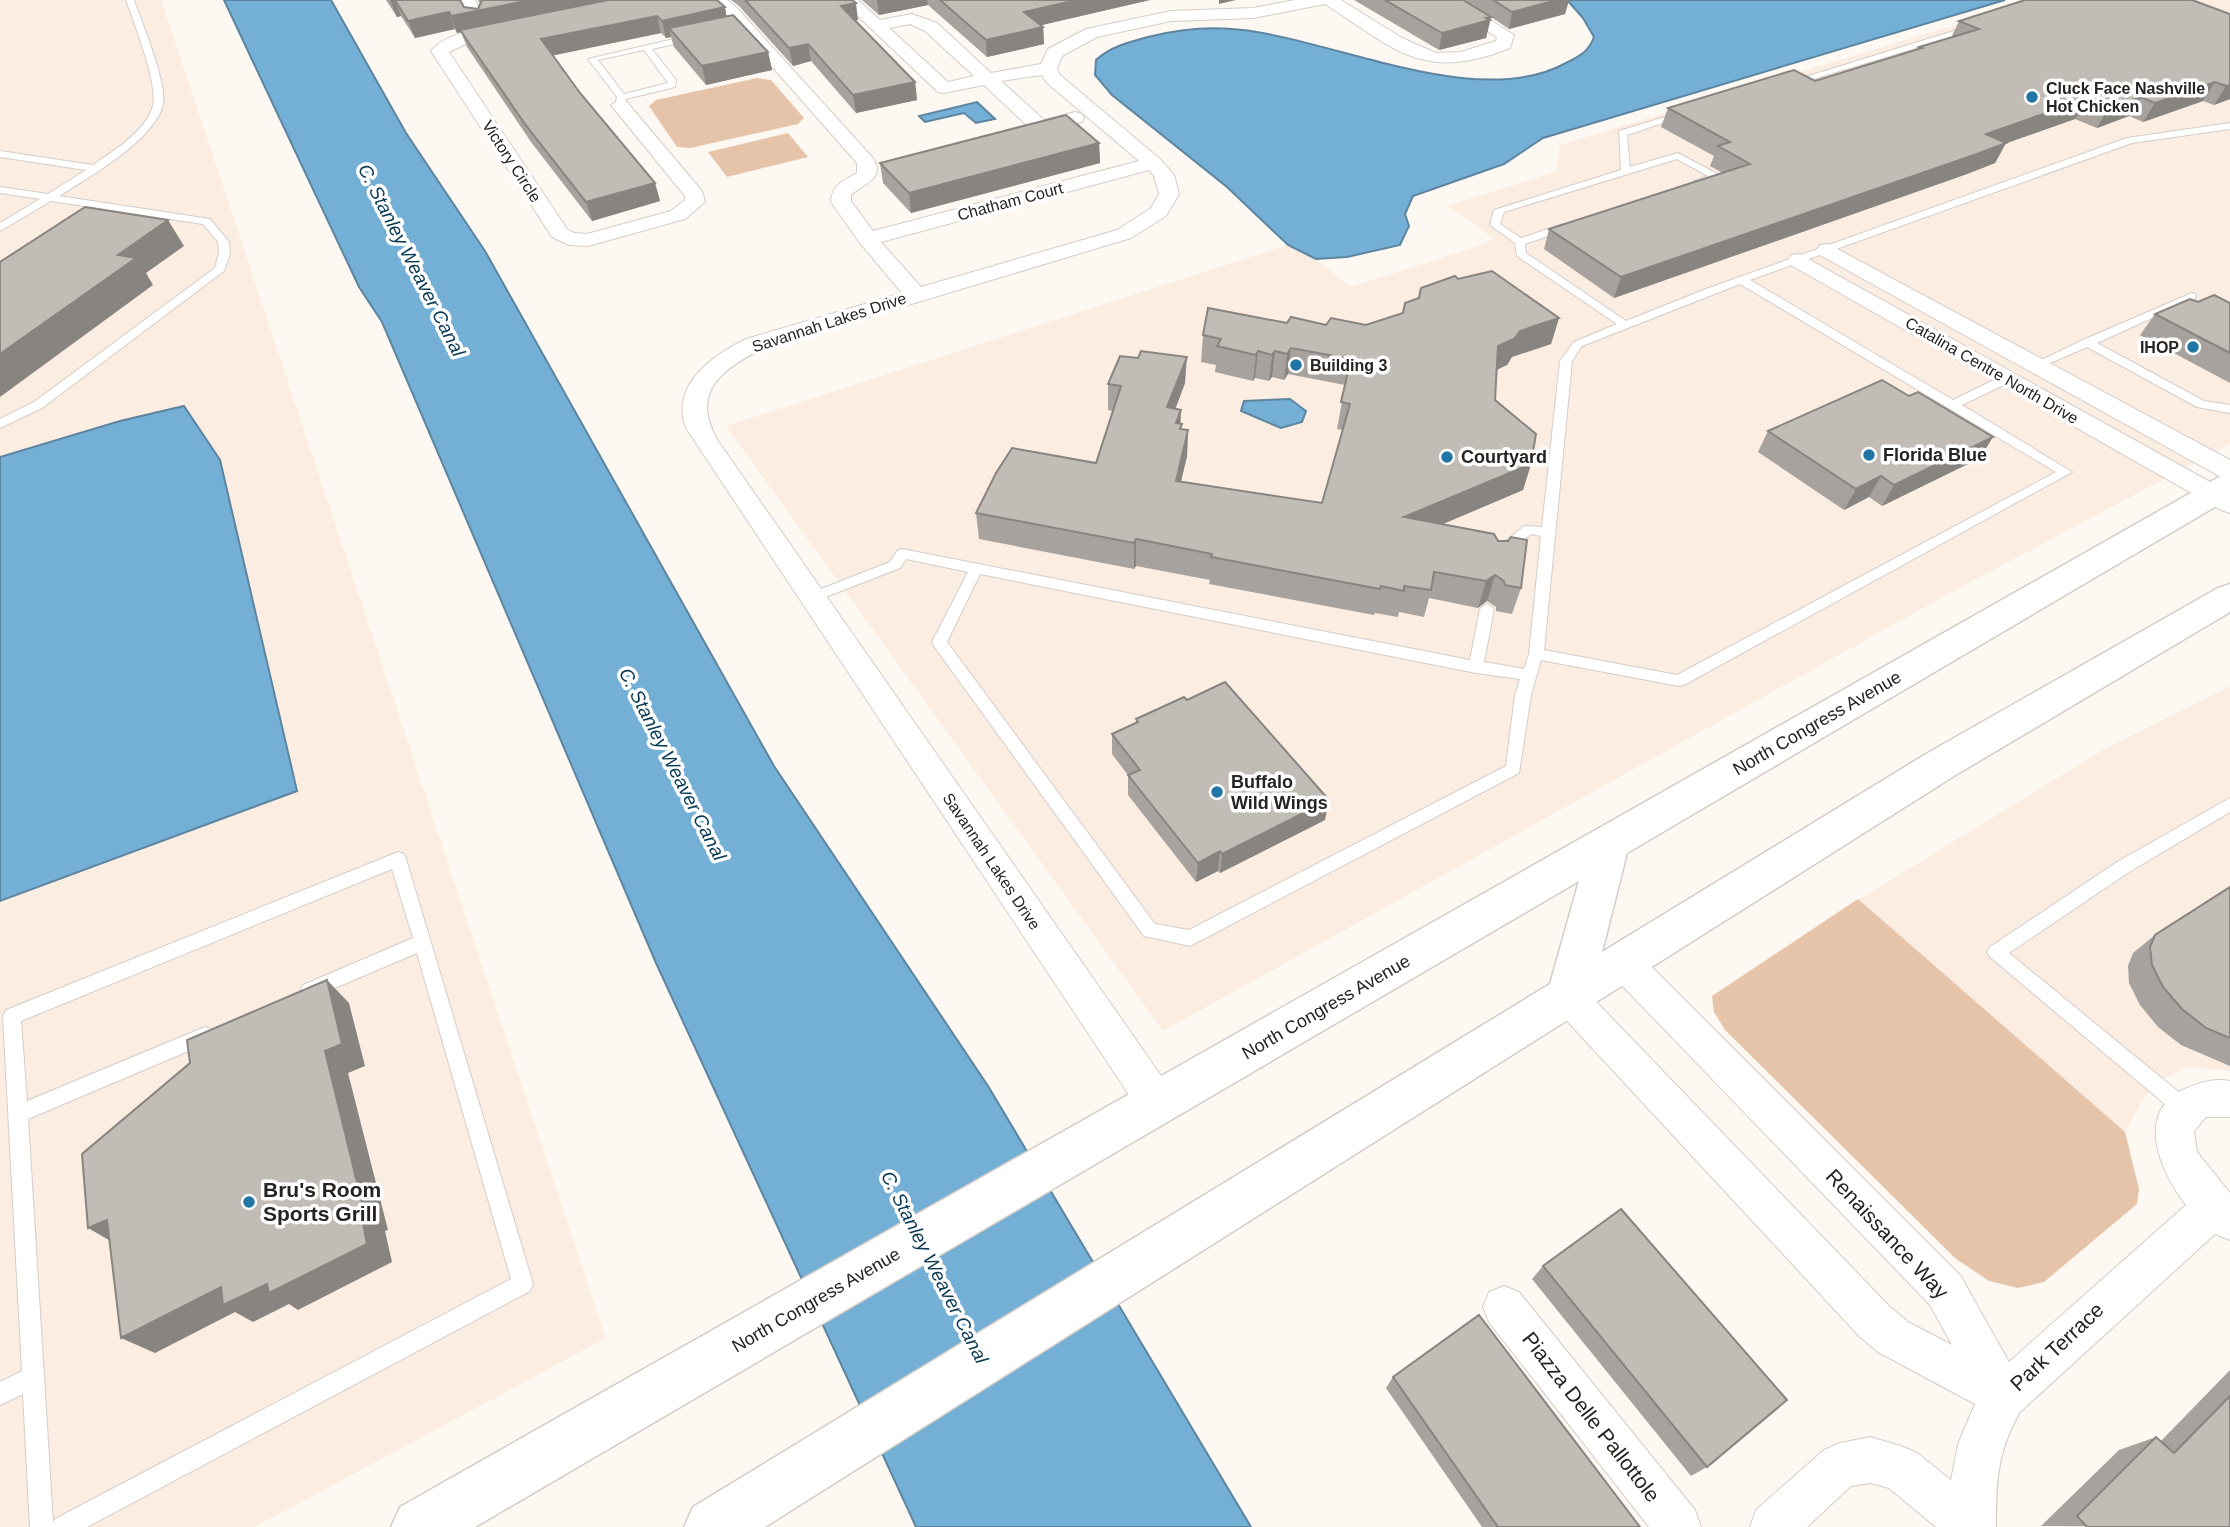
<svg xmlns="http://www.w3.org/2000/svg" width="2230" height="1527" font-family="Helvetica,sans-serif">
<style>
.built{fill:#fbede2}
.green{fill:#e5c4a9}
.water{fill:#74afd6;stroke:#5d85a0;stroke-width:2}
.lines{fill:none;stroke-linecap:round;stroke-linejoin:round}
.lane-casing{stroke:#d4cdc7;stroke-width:2}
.street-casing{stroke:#d4cdc7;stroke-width:2}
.secondary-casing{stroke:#d4cdc7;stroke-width:3}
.lane{fill:#fff;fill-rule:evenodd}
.street{fill:#fff;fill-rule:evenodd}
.secondary{fill:#fff;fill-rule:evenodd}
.wall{fill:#a7a29d}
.shaded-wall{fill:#888480}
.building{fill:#c2bcb7;stroke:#888480;stroke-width:2}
.poi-dot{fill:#2176a6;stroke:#fff;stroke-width:2.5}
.labels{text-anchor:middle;stroke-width:7;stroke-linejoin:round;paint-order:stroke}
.far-poi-label{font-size:16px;font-weight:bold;fill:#262321;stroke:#fff;text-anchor:start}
.far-street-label{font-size:16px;fill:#262321;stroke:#fff}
.poi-label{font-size:18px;font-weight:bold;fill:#262321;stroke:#fff;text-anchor:start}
.street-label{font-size:18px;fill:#262321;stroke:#fff}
.water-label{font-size:19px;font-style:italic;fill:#093a54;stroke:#fff}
.near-poi-label{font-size:21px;font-weight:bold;fill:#262321;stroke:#fff;text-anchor:start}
.near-street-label{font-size:21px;fill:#262321;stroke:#fff}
</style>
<rect width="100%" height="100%" fill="#fef8f2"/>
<g class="built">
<path d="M 0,0 L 161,0 L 606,1338 L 255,1527 L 0,1527 Z"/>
<path d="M 2038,0 L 2230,0 L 2230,444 L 1950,593 L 1163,1031 L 726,426 L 1288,245 L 1316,259 L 1351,287 L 1469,249 L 1495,239 L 1447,206 L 1556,172 L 1560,145 Z"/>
<path d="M 2230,686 L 2230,1071 L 2187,1067 L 2157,1082 L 2141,1102 L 2125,1132 L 1858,900 L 2103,750 Z"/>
</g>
<g class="green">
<path d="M 757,78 L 771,80 L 804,118 L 798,124 L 690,148 L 677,147 L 649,106 L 656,100 Z"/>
<path d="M 788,133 L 808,157 L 727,177 L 708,152 Z"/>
<path d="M 1858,899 L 2125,1132 L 2139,1189 L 2137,1204 L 2044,1282 L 2018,1288 L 1989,1281 L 1955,1258 L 1725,1030 L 1714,1012 L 1712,996 Z"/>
</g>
<g class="water">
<path d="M 224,0 L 331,0 L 406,133 L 485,251 L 774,766 L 988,1086 L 1251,1527 L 916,1527 L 656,963 L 382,322 L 359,287 Z"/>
<path d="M 1567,0 L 2005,0 L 1543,138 L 1504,164 L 1413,196 L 1405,214 L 1409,226 L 1400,245 L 1347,257 L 1316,259 L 1288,245 L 1227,187 L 1112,95 L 1095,75 L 1096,60 C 1110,47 1129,42 1148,37 C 1179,29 1211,26 1243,30 C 1336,41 1478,110 1564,64 C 1579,56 1588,53 1594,37 L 1583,18 Z"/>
<path d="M 977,102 L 995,119 L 976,123 L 964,113 L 925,122 L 919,116 Z"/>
<path d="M 1290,399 L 1306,411 L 1302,422 L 1281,428 L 1241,411 L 1244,401 Z"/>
<path d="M 184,406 L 220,460 L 297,791 L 0,901 L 0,457 L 120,421 Z"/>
</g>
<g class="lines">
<g class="lane-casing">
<g id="lane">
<path d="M 126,0 L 134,0 C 142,23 167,82 163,104 C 156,139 88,178 59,196 L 210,219 L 229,242 L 230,253 L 224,271 L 42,408 L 0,428 L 0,419 L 34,402 L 215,268 L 219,253 L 218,242 L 203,224 L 51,201 L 0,231 L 0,223 L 40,199 L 0,193 L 0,187 L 48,194 L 86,170 L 0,157 L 0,151 L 93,165 C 113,151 147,131 153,105 C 158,83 134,23 126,0 Z"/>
<path d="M 1973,25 L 1977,28 L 1976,30 L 1793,85 L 1786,83 Z"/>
<path d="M 691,35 L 695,38 L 694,40 L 652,49 L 676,80 L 675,87 L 626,99 L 625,105 L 620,108 L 615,105 L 617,97 L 588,59 ZM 644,50 L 668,83 L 624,94 L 598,60 Z"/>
<path d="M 1678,113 L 1686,115 L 1627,135 L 1630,167 L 1678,153 L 1719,175 L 1719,179 L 1694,185 L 1694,181 L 1708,176 L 1677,159 L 1504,212 L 1500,224 L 1521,238 L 1563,224 L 1571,224 L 1571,228 L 1525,244 L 1526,253 L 1626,321 L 1706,289 L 2127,138 L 2230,123 L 2230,129 L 2132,143 L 1750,280 L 1953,400 L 2002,376 L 2010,376 L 2010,382 L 1962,405 L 2072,472 L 1684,685 L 1679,686 L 1541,660 L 1531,695 L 1519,773 L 1190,946 L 1144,936 L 934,646 L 932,642 L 968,572 L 906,559 L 900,568 L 818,600 L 808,600 L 806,597 L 808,594 L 890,562 L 897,551 L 902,549 L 1470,660 L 1480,609 L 1487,604 L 1494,609 L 1484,662 L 1524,669 L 1529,654 L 1541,536 L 1531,534 L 1506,554 L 1496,554 L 1494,551 L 1524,526 L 1542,527 L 1560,361 L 1574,342 L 1617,324 L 1517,256 L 1515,243 L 1490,225 L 1494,210 L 1621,170 L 1619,131 ZM 1740,284 L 2056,472 L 1677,675 L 1544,650 L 1572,361 L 1582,346 ZM 980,574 L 1476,673 L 1520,679 L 1515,695 L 1506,766 L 1189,930 L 1155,924 L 947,642 Z"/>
<path d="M 2192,293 L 2196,294 L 2196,298 L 2097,343 L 2204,401 L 2230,405 L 2230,413 L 2197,407 L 2087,347 L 2041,367 L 2033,367 L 2031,365 L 2083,340 Z"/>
<path d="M 2230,798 L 2230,812 L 2129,872 L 2009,953 L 2192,1103 L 2195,1109 L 2192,1115 L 2185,1118 L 2178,1115 L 1990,957 L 1987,952 L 1990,947 L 2117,862 Z"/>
<path d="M 398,852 L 404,854 L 406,859 L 533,1284 L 530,1291 L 87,1527 L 30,1527 L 23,1394 L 0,1405 L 0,1382 L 22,1371 L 3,1016 L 6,1010 ZM 392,869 L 413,938 L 303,985 L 300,991 L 303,997 L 309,999 L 417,953 L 511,1279 L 55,1519 L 53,1522 L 28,1119 L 212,1041 L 214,1035 L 212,1029 L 205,1027 L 27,1101 L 21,1021 Z"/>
</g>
</g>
<g class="street-casing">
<g id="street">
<path d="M 459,0 L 475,0 L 486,19 L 484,23 L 472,23 Z"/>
<path d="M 708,0 L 727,0 L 736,7 L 873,158 C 886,179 864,183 851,195 L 851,201 L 873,231 L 1139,161 L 1046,82 L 1042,75 L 1001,81 L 1044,120 L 1075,112 L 1082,114 L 1084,118 L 1082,122 L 1040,133 L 1033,131 L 984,85 L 944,93 L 938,92 L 841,0 L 858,0 L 880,20 L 912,14 L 937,23 L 991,73 L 1041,64 L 1048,49 L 1086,29 L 1171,11 L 1253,8 L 1295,0 L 1341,0 L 1402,38 L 1436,53 L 1461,52 L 1496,41 L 1497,37 L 1438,0 L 1458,0 L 1514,35 L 1510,48 C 1423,83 1395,49 1325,4 L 1253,18 L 1171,21 L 1097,37 L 1062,56 L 1057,69 L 1060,75 L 1160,159 L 1174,175 L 1179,194 L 1166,216 L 1131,238 L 762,349 C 720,370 690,393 718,441 L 1171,1090 L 1176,1103 L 1171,1116 L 1157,1121 L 1143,1116 L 686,428 C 670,385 712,356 746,339 L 902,293 L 860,243 L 831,202 C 831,186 844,180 857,173 L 857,163 L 752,44 ZM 910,24 L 925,31 L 974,76 L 948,82 L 889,28 ZM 1149,170 L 1154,176 L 1159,194 L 1151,208 L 1117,230 L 921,287 L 881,242 Z"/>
<path d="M 504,26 L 510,27 L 512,31 L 510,35 L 468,43 L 449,52 L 567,229 L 574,233 L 587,234 L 671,211 L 685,200 L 685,196 L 611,105 L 620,100 L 626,101 L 702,191 L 705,202 L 685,219 L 588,246 L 569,245 L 552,237 L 431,51 C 448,31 480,30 504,26 Z"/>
<path d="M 1828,244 L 2230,460 L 2230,479 L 2221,477 L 1820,255 L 1817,250 L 1820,245 Z"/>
<path d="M 1799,254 L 2230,493 L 2230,513 L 2221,510 L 1791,265 L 1788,260 L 1791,255 Z"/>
<path d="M 1623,946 L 1636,951 L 1960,1275 L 2009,1362 L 2186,1205 C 2160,1172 2133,1110 2187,1088 C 2202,1082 2214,1078 2230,1081 L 2230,1117 L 2206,1117 L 2194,1131 L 2197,1152 L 2230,1193 L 2230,1240 L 2215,1234 L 2020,1412 C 1997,1452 1996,1482 1996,1527 L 1936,1527 L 1889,1488 L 1870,1483 L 1851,1486 L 1807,1527 L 1750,1527 L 1756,1510 L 1824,1450 L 1840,1443 L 1870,1437 L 1901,1446 L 1917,1453 L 1951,1480 L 1958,1444 L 1975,1404 L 1878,1352 L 1859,1336 L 1555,1008 L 1550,997 L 1555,986 L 1568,981 L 1581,986 L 1889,1306 L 1908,1322 L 1952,1345 L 1930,1305 L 1610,973 L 1605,962 L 1610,951 Z"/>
<path d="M 1504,1286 L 1519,1292 L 1695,1510 L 1701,1527 L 1649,1527 L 1489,1322 L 1483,1307 L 1489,1292 Z"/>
</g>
</g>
<g class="secondary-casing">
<path id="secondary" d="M 2230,474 L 2230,498 L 1627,853 L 1602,952 L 1926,754 L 2218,588 L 2230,584 L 2230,612 L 1954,776 L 765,1527 L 684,1527 L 693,1507 L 1550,984 L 1579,881 L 475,1527 L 391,1527 L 400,1507 L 2219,477 Z"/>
</g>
<use href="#lane" class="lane"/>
<use href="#street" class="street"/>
<use href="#secondary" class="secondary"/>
</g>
<g class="wall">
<path d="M 386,0 L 460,0 L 464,7 L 478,9 L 480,4 L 478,0 L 717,0 L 727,16 L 768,52 L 772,70 L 706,85 L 674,47 L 671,37 L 666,38 L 661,33 L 553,55 L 580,93 L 655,183 L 660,201 L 592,221 L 531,142 L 467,47 L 461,32 L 457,33 L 455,29 L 415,38 L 401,16 L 397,17 Z"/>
<path d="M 731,0 L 852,0 L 858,20 L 855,20 L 915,82 L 917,100 L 856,113 L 811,61 L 793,66 L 738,5 Z"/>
<path d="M 862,0 L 1150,0 L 1041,25 L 1043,27 L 1044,44 L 987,57 L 928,5 L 879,15 Z"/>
<path d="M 1354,0 L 1569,0 L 1565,14 L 1509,29 L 1491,17 L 1486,38 L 1439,50 Z"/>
<path d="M 2230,14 L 2230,99 L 2214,105 L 2203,101 L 2143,122 L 2129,116 L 2097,128 L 2075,119 L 2006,143 L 1995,163 L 1967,174 L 1614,298 L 1544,249 L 1549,229 L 1723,173 L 1710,166 L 1714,156 L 1661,127 L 1668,108 L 1815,81 L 1918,49 L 1919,47 L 1951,38 L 1959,21 Z"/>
<path d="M 1099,143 L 1100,163 L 911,213 L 883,183 L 880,163 Z"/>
<path d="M 1458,279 L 1559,318 L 1551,344 L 1512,357 L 1507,365 L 1497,370 L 1495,400 L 1531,464 L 1523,490 L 1443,524 L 1521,588 L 1512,614 L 1496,611 L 1496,607 L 1487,601 L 1478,608 L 1429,598 L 1424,617 L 1399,612 L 1398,617 L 1375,613 L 1374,615 L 1209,584 L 1210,580 L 1136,566 L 1134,569 L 979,539 L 976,513 L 1096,463 L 1113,411 L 1108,410 L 1108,384 L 1185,383 L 1175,409 L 1180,424 L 1182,424 L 1181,429 L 1188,430 L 1187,456 L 1181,481 L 1322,503 L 1343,430 L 1337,429 L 1345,385 L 1288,374 L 1284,380 L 1272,377 L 1269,381 L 1255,378 L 1253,381 L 1215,372 L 1216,365 L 1201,362 L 1203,335 L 1287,323 L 1326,325 L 1366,325 L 1403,313 L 1418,299 L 1421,288 Z"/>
<path d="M 2198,302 L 2230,303 L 2230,383 L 2140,335 L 2155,314 Z"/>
<path d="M 1768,431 L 1980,458 L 1882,506 L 1869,497 L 1844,510 L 1758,452 Z"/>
<path d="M 1187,700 L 1325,820 L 1220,873 L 1218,871 L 1196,882 L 1128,795 L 1128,775 L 1112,754 L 1112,734 L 1136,723 L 1136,719 Z"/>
<path d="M 2230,887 L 2230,1066 L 2181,1045 L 2158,1027 L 2140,1005 L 2129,983 L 2128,966 L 2133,953 L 2155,935 Z"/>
<path d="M 1543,1266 L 1707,1467 L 1691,1476 L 1532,1279 Z"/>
<path d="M 2230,1370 L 2230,1527 L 2041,1526 L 2119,1450 L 2156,1437 L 2161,1441 Z"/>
<path d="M 1393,1377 L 1640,1527 L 1482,1527 L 1386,1388 Z"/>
</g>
<g class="shaded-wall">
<path d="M 390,0 L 395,0 L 401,16 L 397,17 Z"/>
<path d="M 531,0 L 620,0 L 457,33 L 451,16 Z"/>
<path d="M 877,0 L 927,0 L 928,5 L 879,15 Z"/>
<path d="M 1077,0 L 1150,0 L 1025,29 L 1024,12 Z"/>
<path d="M 1219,0 L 1236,0 L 1219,4 Z"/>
<path d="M 1557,0 L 1569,0 L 1565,14 L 1509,29 L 1512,12 Z"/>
<path d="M 856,3 L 858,20 L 844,23 L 841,6 Z"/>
<path d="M 725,7 L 728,24 L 669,28 L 671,37 L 666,38 L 662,21 Z"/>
<path d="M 449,12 L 455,29 L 415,38 L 408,21 Z"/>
<path d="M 657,16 L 661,33 L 546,57 L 541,39 Z"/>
<path d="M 1491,17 L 1486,38 L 1439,50 L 1442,33 Z"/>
<path d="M 1043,27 L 1044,44 L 987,57 L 986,40 Z"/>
<path d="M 808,44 L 811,61 L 793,66 L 789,48 Z"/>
<path d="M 768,52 L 772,70 L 706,85 L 702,66 Z"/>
<path d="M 915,82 L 917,100 L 856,113 L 853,95 Z"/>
<path d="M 2215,82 L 2203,101 L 2143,122 L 2155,103 Z"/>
<path d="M 2230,85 L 2230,99 L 2214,105 L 2226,86 Z"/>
<path d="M 2141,97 L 2129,116 L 2097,128 L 2108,109 Z"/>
<path d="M 2086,99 L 2075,119 L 1976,154 L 1986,134 Z"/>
<path d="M 1099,143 L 1100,163 L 911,213 L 909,193 Z"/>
<path d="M 2006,143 L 1995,163 L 1967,174 L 1614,298 L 1621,277 Z"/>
<path d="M 655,183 L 660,201 L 592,221 L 586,202 Z"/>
<path d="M 168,220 L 184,246 L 146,273 L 153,285 L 0,397 L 0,354 L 118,255 Z"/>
<path d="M 1559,318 L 1551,344 L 1512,357 L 1507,365 L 1491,372 L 1498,346 L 1520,331 Z"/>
<path d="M 1291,348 L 1288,374 L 1284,380 L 1287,354 Z"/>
<path d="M 1258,351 L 1255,378 L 1253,381 L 1256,355 Z"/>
<path d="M 1275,351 L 1272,377 L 1269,381 L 1272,355 Z"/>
<path d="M 1187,357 L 1185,383 L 1166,434 L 1167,407 Z"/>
<path d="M 1181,410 L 1180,437 L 1176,423 Z"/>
<path d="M 1188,430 L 1187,456 L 1175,507 L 1176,481 Z"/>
<path d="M 1993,437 L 1980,458 L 1882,506 L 1894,485 Z"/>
<path d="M 1531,464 L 1523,490 L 1398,543 L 1404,517 Z"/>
<path d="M 1881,476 L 1869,497 L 1844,510 L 1856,489 Z"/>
<path d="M 1136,539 L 1136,566 L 1134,569 L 1134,543 Z"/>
<path d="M 1495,575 L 1487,601 L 1478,608 L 1486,581 Z"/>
<path d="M 1329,800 L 1325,820 L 1220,873 L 1222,854 Z"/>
<path d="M 1220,851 L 1218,871 L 1196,882 L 1198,863 Z"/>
<path d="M 327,980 L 349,1003 L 365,1066 L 348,1073 L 388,1230 L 385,1231 L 392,1262 L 298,1310 L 289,1304 L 253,1322 L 235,1312 L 155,1353 L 121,1338 L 325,1051 Z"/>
<path d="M 107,1220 L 121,1247 L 88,1228 Z"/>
</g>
<g class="building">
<path d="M 395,0 L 460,0 L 464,7 L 478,9 L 482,0 L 531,0 L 451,16 L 449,12 L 408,21 Z"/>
<path d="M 608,0 L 717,0 L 725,7 L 662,21 L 657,16 L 541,39 L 580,93 L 655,183 L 586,202 L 525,124 L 460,30 Z"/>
<path d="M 745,0 L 852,0 L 856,3 L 841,6 L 915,82 L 853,95 L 808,44 L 789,48 Z"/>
<path d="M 940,0 L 1077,0 L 1024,12 L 1043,27 L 986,40 Z"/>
<path d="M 1385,0 L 1463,0 L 1491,17 L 1486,18 L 1490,20 L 1442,33 Z"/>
<path d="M 1493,0 L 1557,0 L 1512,12 Z"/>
<path d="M 2025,0 L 2192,0 L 2230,14 L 2230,85 L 2226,86 L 2215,82 L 2155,103 L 2141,97 L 2108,109 L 2086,99 L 1986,134 L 2006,143 L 1977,154 L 1621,277 L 1549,229 L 1750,164 L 1718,146 L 1730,142 L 1668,108 L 1794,70 L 1815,81 L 1922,48 L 1919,47 L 1979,29 L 1959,21 Z"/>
<path d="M 733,15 L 768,52 L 702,66 L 669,28 Z"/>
<path d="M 1066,115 L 1099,143 L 909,193 L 880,163 Z"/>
<path d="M 85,207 L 168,220 L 118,255 L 136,258 L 0,354 L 0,262 Z"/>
<path d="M 1492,271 L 1559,318 L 1520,331 L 1514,339 L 1498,346 L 1495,400 L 1536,434 L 1531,464 L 1404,517 L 1494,534 L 1498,541 L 1508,541 L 1511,537 L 1527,540 L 1521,588 L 1505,585 L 1504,581 L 1495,575 L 1486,581 L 1434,572 L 1431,590 L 1404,586 L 1404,591 L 1381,586 L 1380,589 L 1211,557 L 1212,554 L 1136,539 L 1134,543 L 976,513 L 996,473 L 1012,448 L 1096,463 L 1121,386 L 1108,384 L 1120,356 L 1138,358 L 1141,351 L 1187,357 L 1167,407 L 1181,410 L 1176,423 L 1182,424 L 1180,429 L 1188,430 L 1176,481 L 1322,503 L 1350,404 L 1341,402 L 1351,359 L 1291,348 L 1287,354 L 1275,351 L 1272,355 L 1258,351 L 1256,355 L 1217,346 L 1221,339 L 1203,335 L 1208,308 L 1287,323 L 1291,317 L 1326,325 L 1331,318 L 1366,325 L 1403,313 L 1405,303 L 1419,298 L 1421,288 L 1455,276 L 1458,279 Z"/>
<path d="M 2214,295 L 2230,303 L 2230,353 L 2155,314 L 2190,299 L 2198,302 Z"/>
<path d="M 1882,380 L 1909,396 L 1918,392 L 1993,437 L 1894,485 L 1881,476 L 1856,489 L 1768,431 Z"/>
<path d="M 1225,682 L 1329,800 L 1222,854 L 1220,851 L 1198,863 L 1128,775 L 1140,770 L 1112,734 L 1138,722 L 1136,719 L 1184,697 L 1187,700 Z"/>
<path d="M 2230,887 L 2230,1038 L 2206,1028 L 2182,1009 L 2163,987 L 2152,965 L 2150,947 L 2155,935 Z"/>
<path d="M 327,980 L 342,1044 L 325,1051 L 364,1211 L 361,1213 L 367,1244 L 269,1293 L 267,1284 L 223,1305 L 221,1287 L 121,1338 L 107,1220 L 88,1228 L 82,1154 L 190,1063 L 187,1040 Z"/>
<path d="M 1621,1209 L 1787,1400 L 1707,1467 L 1543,1266 Z"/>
<path d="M 1479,1315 L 1640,1527 L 1498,1527 L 1393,1377 Z"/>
<path d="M 2230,1396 L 2230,1527 L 2087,1527 L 2077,1516 L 2156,1437 L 2174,1453 Z"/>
</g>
<g class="poi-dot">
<circle cx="2032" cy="97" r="7"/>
<circle cx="2193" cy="347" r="7"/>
<circle cx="1296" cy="365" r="7"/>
<circle cx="1869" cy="455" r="7"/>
<circle cx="1447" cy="457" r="7"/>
<circle cx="1217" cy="792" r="7"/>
<circle cx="249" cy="1202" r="7"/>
</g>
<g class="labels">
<g class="far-poi-label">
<text x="2046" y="94">Cluck Face Nashville<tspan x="2046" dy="18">Hot Chicken</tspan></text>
<text x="2179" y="353" text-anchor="end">IHOP</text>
<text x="1310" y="371">Building 3</text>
</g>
<g class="far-street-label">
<text transform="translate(512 161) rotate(57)" y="6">Victory Circle</text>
<text transform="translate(1010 201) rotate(-15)" y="6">Chatham Court</text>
<text transform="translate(829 322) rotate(-18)" y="6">Savannah Lakes Drive</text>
<text transform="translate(1992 370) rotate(30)" y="6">Catalina Centre North Drive</text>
<text transform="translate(992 861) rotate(56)" y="6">Savannah Lakes Drive</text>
</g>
<g class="poi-label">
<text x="1883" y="461">Florida Blue</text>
<text x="1461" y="463">Courtyard</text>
<text x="1231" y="788">Buffalo<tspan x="1231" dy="21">Wild Wings</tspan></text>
</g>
<g class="street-label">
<text transform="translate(1817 723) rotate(-30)" y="6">North Congress Avenue</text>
<text transform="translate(1326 1007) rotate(-30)" y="6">North Congress Avenue</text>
<text transform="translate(816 1300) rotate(-30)" y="6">North Congress Avenue</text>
</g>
<g class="water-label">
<text transform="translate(412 260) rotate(63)" y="7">C. Stanley Weaver Canal</text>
<text transform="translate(673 764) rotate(63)" y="7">C. Stanley Weaver Canal</text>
<text transform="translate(935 1267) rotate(63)" y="7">C. Stanley Weaver Canal</text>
</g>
<g class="near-poi-label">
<text x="263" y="1197">Bru's Room<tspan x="263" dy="24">Sports Grill</tspan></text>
</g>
<g class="near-street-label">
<text transform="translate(1887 1234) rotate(47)" y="7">Renaissance Way</text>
<text transform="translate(2057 1347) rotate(-43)" y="7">Park Terrace</text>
<text transform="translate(1591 1417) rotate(52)" y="7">Piazza Delle Pallottole</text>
</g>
</g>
</svg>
